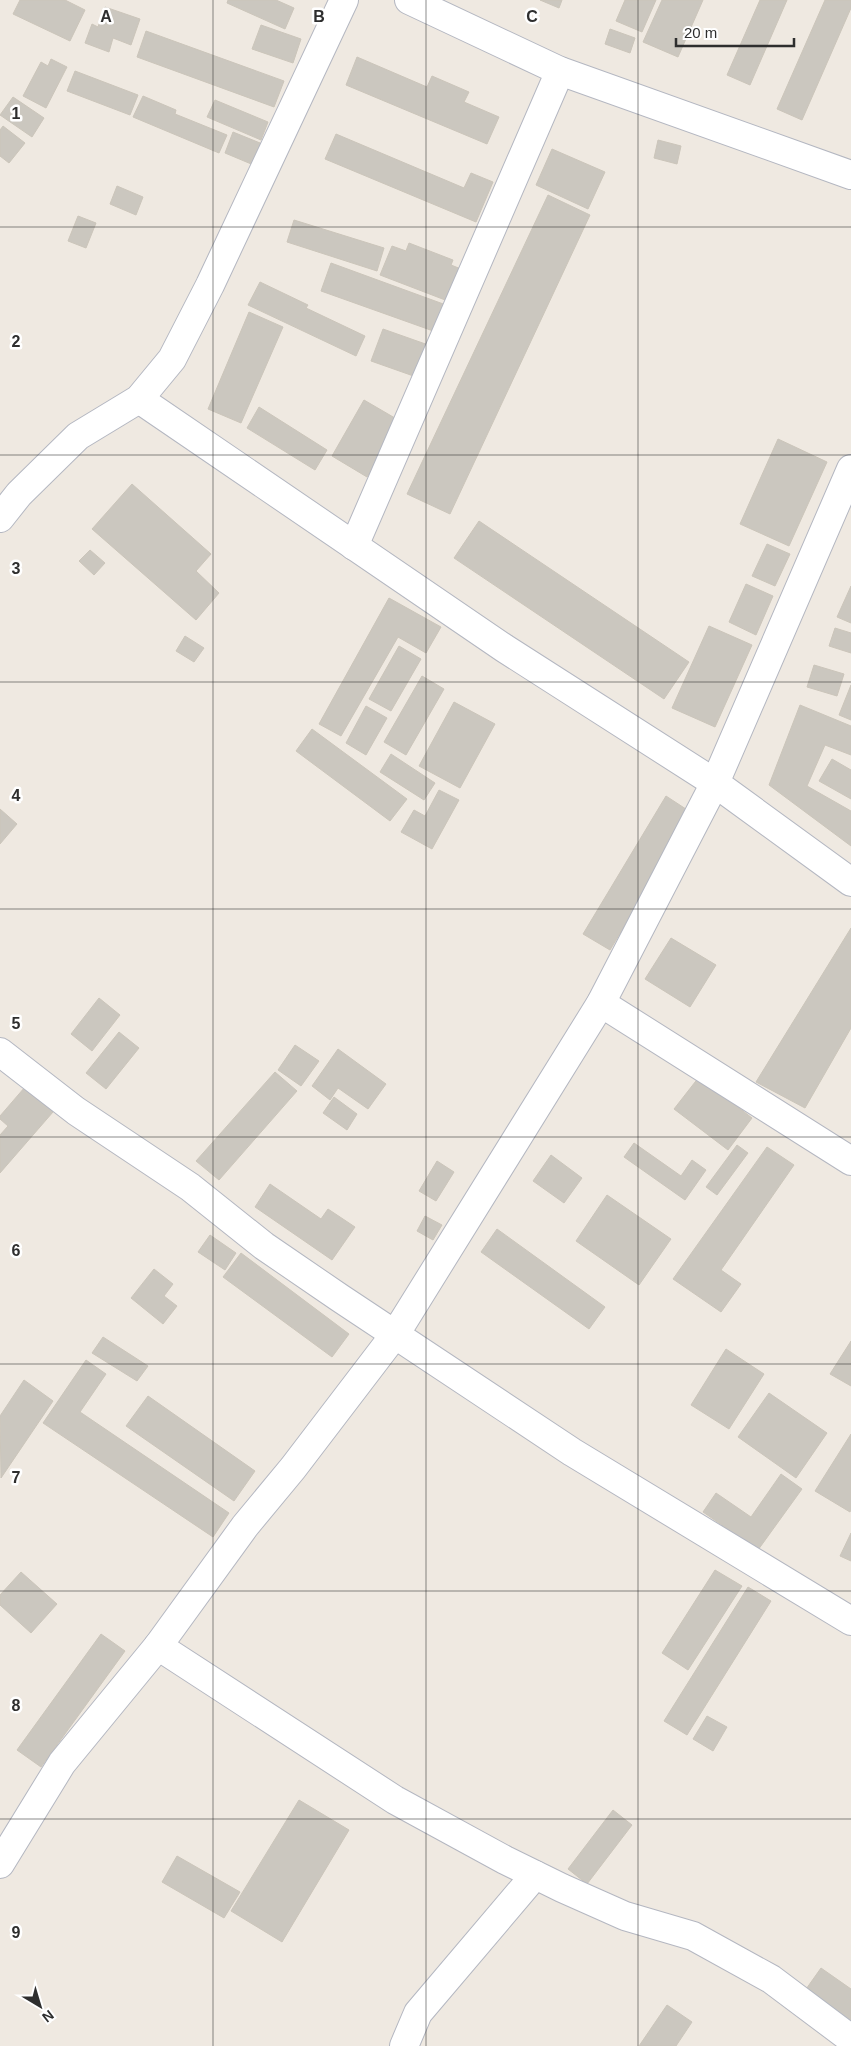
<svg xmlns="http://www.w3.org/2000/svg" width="851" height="2046" font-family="Arial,sans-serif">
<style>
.building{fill:#cbc7bf;stroke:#cbc5ba}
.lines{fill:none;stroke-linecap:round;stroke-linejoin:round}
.minor-casing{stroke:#b4b7c1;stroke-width:30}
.minor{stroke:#fff;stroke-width:28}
.grid{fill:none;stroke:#2e2e2e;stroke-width:1;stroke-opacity:0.55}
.grid-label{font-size:16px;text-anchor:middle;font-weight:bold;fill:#2e2e2e;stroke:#fff;stroke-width:5;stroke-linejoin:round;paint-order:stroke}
</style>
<rect width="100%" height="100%" fill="#efe9e1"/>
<g class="building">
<path d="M 20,0 L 65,0 L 85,10 L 70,41 L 13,14 Z"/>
<path d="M 228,0 L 276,0 L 294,8 L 285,29 L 227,3 Z"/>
<path d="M 540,0 L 562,0 L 559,8 Z"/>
<path d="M 625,0 L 656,0 L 642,32 L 616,21 Z"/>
<path d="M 662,0 L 703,0 L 678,57 L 643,42 Z"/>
<path d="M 760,0 L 787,0 L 750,85 L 727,75 Z"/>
<path d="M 825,0 L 851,0 L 851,8 L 802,120 L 777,109 Z"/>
<path d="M 105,7 L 140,19 L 131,45 L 113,38 L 109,52 L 85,43 L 92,24 L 98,27 Z"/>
<path d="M 261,25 L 301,39 L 293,63 L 252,49 Z"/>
<path d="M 610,29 L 635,38 L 630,53 L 605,44 Z"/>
<path d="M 146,31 L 284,81 L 274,107 L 137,57 Z"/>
<path d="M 357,57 L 427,87 L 432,76 L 469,92 L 464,102 L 499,117 L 487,144 L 346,85 Z"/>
<path d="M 51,59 L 67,67 L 46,108 L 23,96 L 41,62 L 48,66 Z"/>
<path d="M 75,71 L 138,95 L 130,115 L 67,91 Z"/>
<path d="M 143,96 L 176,110 L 175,114 L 227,135 L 219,153 L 133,117 Z"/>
<path d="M 13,97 L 44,118 L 32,137 L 0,115 Z"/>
<path d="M 215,100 L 268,122 L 261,140 L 207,117 Z"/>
<path d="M 3,126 L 25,143 L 9,163 L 0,156 L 0,130 Z"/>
<path d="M 233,132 L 265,145 L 256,166 L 225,153 Z"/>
<path d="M 336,134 L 464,188 L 471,173 L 493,182 L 476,222 L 325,159 Z"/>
<path d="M 658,140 L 681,146 L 677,164 L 654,158 Z"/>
<path d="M 552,149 L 605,172 L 588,209 L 536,185 Z"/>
<path d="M 117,186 L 143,197 L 136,215 L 110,204 Z"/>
<path d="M 548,195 L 590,215 L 450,514 L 407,494 Z"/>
<path d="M 78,216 L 96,223 L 86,248 L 68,241 Z"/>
<path d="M 294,220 L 384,248 L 377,271 L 287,242 Z"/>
<path d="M 409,243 L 453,260 L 451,265 L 466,271 L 453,303 L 380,275 L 392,246 L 406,251 Z"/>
<path d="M 331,263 L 446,305 L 436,332 L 321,291 Z"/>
<path d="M 260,282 L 308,305 L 306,308 L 365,336 L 356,356 L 248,305 Z"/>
<path d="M 249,312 L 283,327 L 241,423 L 208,409 Z"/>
<path d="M 383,329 L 434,347 L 422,379 L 371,361 Z"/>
<path d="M 364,400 L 400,421 L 367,477 L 332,456 Z"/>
<path d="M 259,407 L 327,450 L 315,470 L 247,428 Z"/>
<path d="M 778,439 L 827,462 L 789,546 L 740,524 Z"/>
<path d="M 132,484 L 211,554 L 196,571 L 219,593 L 196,620 L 92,529 Z"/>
<path d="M 479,521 L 689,662 L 664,699 L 454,558 Z"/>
<path d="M 767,544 L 790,554 L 775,586 L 752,576 Z"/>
<path d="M 90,550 L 105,563 L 94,575 L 79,561 Z"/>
<path d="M 746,584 L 773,596 L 756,635 L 729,622 Z"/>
<path d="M 851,586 L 851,623 L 837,617 Z"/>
<path d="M 389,598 L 441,627 L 426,653 L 398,637 L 341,736 L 319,724 Z"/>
<path d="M 709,626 L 752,645 L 715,727 L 672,708 Z"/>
<path d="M 835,628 L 851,633 L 851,653 L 829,646 Z"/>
<path d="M 185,636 L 204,648 L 194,662 L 176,651 Z"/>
<path d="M 399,646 L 421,659 L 391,711 L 369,699 Z"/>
<path d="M 814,665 L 844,674 L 837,696 L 807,687 Z"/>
<path d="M 422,676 L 444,689 L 406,755 L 384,742 Z"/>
<path d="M 851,685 L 851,720 L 839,715 Z"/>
<path d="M 454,702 L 495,724 L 460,788 L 419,766 Z"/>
<path d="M 800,705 L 851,726 L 851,755 L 825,745 L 807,786 L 851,811 L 851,846 L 769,785 Z"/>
<path d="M 366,706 L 387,718 L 366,755 L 346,743 Z"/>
<path d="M 312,729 L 407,799 L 390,821 L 296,751 Z"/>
<path d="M 391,754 L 435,783 L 424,800 L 380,772 Z"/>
<path d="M 832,759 L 851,770 L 851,799 L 819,781 Z"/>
<path d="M 439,790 L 459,800 L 432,849 L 401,832 L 414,810 L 425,816 Z"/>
<path d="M 666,796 L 692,813 L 610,950 L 583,934 Z"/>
<path d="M 0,809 L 17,824 L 0,844 Z"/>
<path d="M 851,928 L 851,1028 L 805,1108 L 756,1082 Z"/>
<path d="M 671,938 L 716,965 L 690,1007 L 645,979 Z"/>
<path d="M 99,998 L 120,1015 L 92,1051 L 71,1034 Z"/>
<path d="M 119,1032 L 139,1048 L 106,1089 L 86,1073 Z"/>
<path d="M 295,1045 L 319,1061 L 301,1086 L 278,1070 Z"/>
<path d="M 338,1049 L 386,1084 L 368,1109 L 338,1088 L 330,1100 L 312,1086 Z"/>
<path d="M 275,1072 L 297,1091 L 219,1180 L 196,1161 Z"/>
<path d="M 699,1077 L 752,1118 L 728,1150 L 674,1109 Z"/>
<path d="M 25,1087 L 53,1112 L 0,1173 L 0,1135 L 8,1126 L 0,1119 L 0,1116 Z"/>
<path d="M 334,1097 L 357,1114 L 347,1130 L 323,1113 Z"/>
<path d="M 634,1143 L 681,1176 L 692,1160 L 706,1170 L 685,1200 L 624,1157 Z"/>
<path d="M 737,1145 L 748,1153 L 717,1195 L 706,1187 Z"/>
<path d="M 767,1147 L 794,1165 L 721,1270 L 741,1284 L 721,1312 L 673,1279 Z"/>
<path d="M 551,1155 L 582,1178 L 564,1203 L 533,1181 Z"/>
<path d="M 437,1161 L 454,1172 L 436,1201 L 419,1191 Z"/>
<path d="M 270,1184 L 321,1219 L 328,1209 L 355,1227 L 332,1260 L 255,1207 Z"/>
<path d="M 607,1195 L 671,1239 L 639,1285 L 576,1241 Z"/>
<path d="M 425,1216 L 442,1225 L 433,1240 L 417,1231 Z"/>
<path d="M 497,1229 L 605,1307 L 589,1329 L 481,1252 Z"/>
<path d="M 210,1235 L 236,1253 L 225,1270 L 198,1252 Z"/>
<path d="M 241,1253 L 349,1334 L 332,1357 L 223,1277 Z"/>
<path d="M 154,1269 L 173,1284 L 164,1296 L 177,1306 L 163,1324 L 131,1298 Z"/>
<path d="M 103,1337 L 148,1366 L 137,1381 L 92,1353 Z"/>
<path d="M 851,1341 L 851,1386 L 830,1374 Z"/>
<path d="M 726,1349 L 764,1374 L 729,1429 L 691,1405 Z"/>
<path d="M 86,1360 L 106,1374 L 80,1412 L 229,1513 L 213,1537 L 43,1423 Z"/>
<path d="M 24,1380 L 53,1401 L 1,1478 L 0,1416 Z"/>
<path d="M 769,1393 L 827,1433 L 796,1478 L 738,1437 Z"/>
<path d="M 148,1396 L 255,1471 L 234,1501 L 126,1426 Z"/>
<path d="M 851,1434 L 851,1510 L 850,1512 L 815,1491 Z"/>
<path d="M 781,1474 L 802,1489 L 758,1550 L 703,1512 L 716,1493 L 751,1517 Z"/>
<path d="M 851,1533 L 851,1561 L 840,1556 Z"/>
<path d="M 715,1570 L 742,1586 L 688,1670 L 662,1653 Z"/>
<path d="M 21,1572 L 57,1604 L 31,1633 L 0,1605 L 0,1595 Z"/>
<path d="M 748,1587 L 771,1601 L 687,1735 L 664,1721 Z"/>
<path d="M 101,1634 L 125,1651 L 41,1767 L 17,1750 Z"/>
<path d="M 707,1716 L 727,1727 L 713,1751 L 693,1739 Z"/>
<path d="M 299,1800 L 349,1830 L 282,1942 L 231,1911 Z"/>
<path d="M 613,1810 L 632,1825 L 587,1884 L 568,1869 Z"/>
<path d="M 177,1856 L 240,1892 L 224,1918 L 162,1882 Z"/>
<path d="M 821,1968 L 851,1989 L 851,2024 L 804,1992 Z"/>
<path d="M 667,2005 L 692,2022 L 676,2046 L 639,2046 Z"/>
</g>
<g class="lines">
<g class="minor-casing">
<g id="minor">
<path d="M 409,0 L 560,71 L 851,175"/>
<path d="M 139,399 L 504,648 L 715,783 L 851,882"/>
<path d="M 0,518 L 19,494 L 78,436 L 139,399 L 172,359 L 210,285 L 344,0"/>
<path d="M 354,546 L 560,71"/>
<path d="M 601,1003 L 851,1161"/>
<path d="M 0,1052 L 76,1111 L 190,1187 L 264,1246 L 340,1298 L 572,1452 L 851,1621"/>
<path d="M 158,1646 L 395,1800 L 505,1860 L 562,1888 L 625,1916 L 693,1936 L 771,1979 L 851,2039"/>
<path d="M 0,1864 L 62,1763 L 158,1646 L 245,1526 L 293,1468 L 396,1333 L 601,1003 L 715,783 L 851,469"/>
<path d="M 404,2046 L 418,2013 L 535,1875"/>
</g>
</g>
<use href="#minor" class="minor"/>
</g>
<path class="grid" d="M 213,0 L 213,2046M 426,0 L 426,2046M 638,0 L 638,2046M 0,227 L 851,227M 0,455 L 851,455M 0,682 L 851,682M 0,909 L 851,909M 0,1137 L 851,1137M 0,1364 L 851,1364M 0,1591 L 851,1591M 0,1819 L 851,1819"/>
<g class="grid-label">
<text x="106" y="22">A</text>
<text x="319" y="22">B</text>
<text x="532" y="22">C</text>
<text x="16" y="119">1</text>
<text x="16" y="347">2</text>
<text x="16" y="574">3</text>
<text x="16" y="801">4</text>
<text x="16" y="1029">5</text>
<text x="16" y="1256">6</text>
<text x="16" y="1483">7</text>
<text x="16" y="1711">8</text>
<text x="16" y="1938">9</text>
</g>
<g transform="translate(40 2006) rotate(142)" stroke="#ffffff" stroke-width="4" paint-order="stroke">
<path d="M0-4L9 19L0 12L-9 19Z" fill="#2e2e2e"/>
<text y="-8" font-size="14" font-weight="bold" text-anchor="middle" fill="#2e2e2e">N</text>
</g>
<path d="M676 38v8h118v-8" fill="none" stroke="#2e2e2e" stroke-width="2.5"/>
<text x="684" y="38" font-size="15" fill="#2e2e2e" stroke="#ffffff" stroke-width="4" paint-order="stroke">20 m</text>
</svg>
